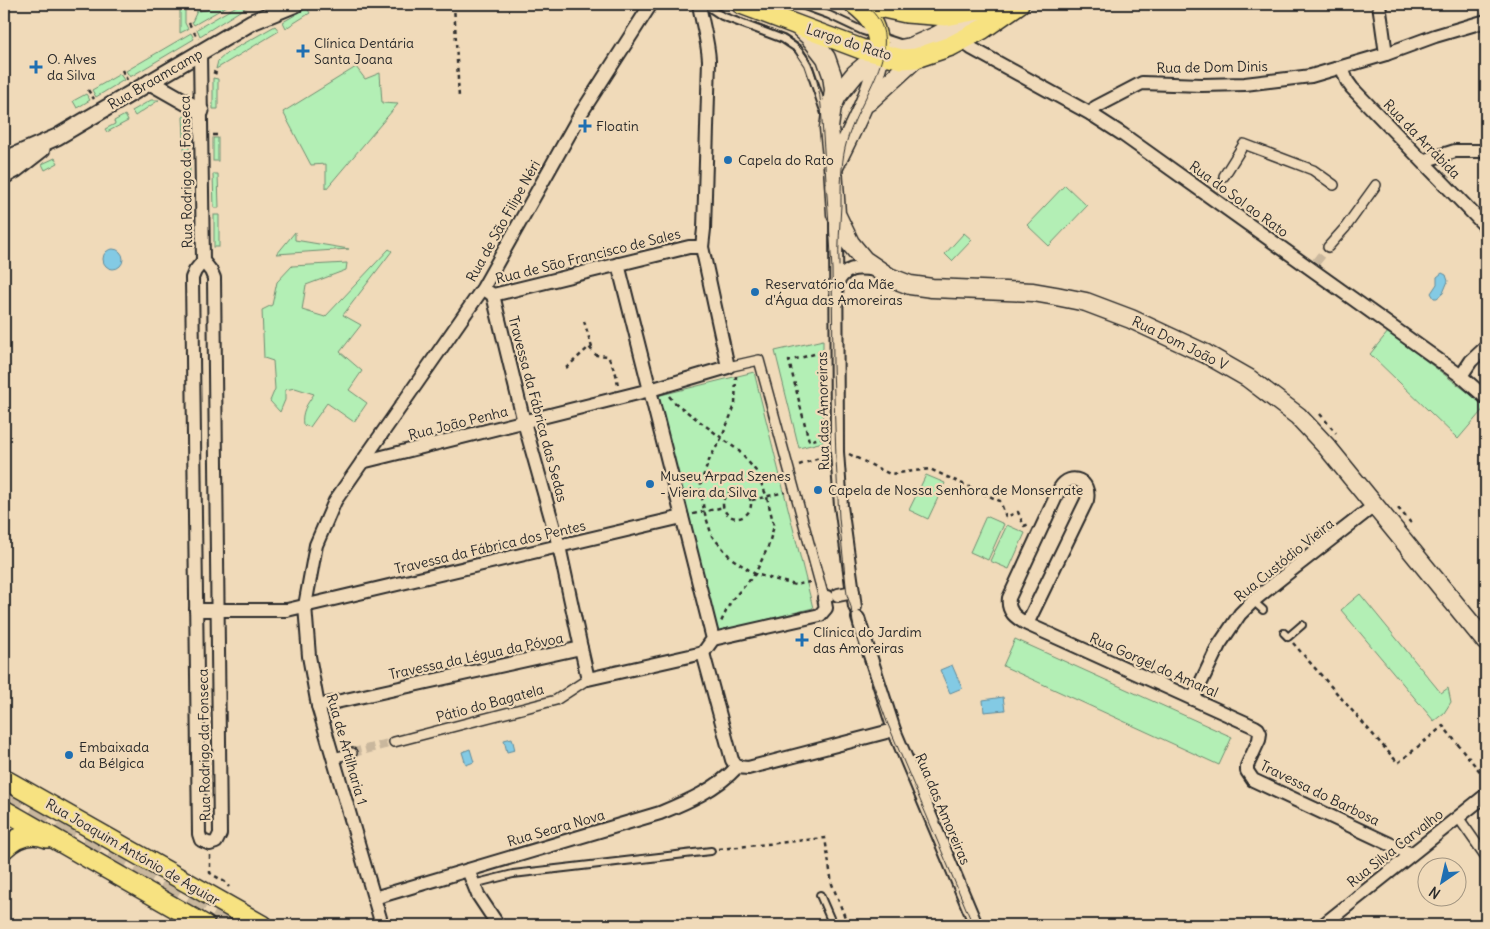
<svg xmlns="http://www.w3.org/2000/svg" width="1490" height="929" font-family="Delius,sans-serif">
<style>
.green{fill:#b3efb5;stroke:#6f8d70}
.water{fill:#83cae4;stroke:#608a9a}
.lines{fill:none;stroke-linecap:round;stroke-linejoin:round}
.pedestrian-tunnel{stroke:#c9b79d;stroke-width:9;stroke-dasharray:9 4.5;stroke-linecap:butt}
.trunk-tunnel{stroke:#c9b79d;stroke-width:20;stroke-dasharray:20 10;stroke-linecap:butt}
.service-casing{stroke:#2b2b2b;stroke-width:10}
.pedestrian-casing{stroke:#2b2b2b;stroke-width:12}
.minor-casing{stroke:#2b2b2b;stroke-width:16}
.tertiary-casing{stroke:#2b2b2b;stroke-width:19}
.secondary-casing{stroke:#2b2b2b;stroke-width:21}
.primary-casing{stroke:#2b2b2b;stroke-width:22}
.path{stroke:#2b2b2b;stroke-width:2.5;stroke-dasharray:4 4;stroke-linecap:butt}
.service{stroke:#f0dab9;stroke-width:6}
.pedestrian{stroke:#f0dab9;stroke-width:9}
.minor{stroke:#f0dab9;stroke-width:12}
.tertiary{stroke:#f0dab9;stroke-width:15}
.secondary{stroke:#f0dab9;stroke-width:18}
.primary{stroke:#f7e281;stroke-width:19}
.tram{stroke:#2b2b2b;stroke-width:1}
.poi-dot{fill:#1f6fb2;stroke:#f0dab9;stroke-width:2}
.labels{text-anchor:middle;stroke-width:4.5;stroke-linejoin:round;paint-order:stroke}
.street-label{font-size:14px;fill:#2b2b2b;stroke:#f0dab9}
.poi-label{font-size:14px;fill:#2b2b2b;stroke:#f0dab9;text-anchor:start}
</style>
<rect width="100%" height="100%" fill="#f0dab9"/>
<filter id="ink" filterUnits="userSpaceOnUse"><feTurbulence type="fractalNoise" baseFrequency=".02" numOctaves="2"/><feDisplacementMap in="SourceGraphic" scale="10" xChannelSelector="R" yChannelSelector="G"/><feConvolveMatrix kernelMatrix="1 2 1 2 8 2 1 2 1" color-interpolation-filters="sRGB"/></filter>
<g filter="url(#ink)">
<g class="green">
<path d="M 180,4 L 185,4 L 185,23 L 188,29 L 180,33 Z"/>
<path d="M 213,4 L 228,4 L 227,6 L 194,25 L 192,22 L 197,11 L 207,10 Z"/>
<path d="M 240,4 L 251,4 L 200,36 L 197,29 Z"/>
<path d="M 307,8 L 310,13 L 286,28 L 283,22 Z"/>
<path d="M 275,26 L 279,31 L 216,69 L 218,61 L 227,53 Z"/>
<path d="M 191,33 L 194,39 L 130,77 L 126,71 Z"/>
<path d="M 356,67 L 365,79 L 380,73 L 382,103 L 398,104 L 326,189 L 326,164 L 311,165 L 283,112 Z"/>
<path d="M 120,74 L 124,80 L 96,97 L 92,90 Z"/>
<path d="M 213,78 L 218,79 L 218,109 L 213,109 Z"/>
<path d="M 86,94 L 90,100 L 77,108 L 73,101 Z"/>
<path d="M 151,100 L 159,100 L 135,116 L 132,111 Z"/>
<path d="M 187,114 L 189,119 L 189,137 L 184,137 L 183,117 Z"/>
<path d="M 125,115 L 128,121 L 107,132 L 105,129 L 115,124 L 114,121 Z"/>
<rect x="213" y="138" width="5" height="23"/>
<path d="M 184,144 L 189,144 L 190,175 L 185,175 Z"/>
<path d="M 55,158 L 58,163 L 45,170 L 42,164 Z"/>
<path d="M 213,174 L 218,174 L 219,208 L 214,208 Z"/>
<path d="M 1065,185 L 1087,206 L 1049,246 L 1027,225 Z"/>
<rect x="185" y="188" width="5" height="27"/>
<rect x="214" y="215" width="5" height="32"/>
<path d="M 295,232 L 295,240 L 349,249 L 277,254 Z"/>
<path d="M 964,233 L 972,240 L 952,261 L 945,254 Z"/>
<path d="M 389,249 L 392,251 L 343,315 L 361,325 L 340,352 L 362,371 L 349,390 L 367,403 L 354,422 L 327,403 L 310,427 L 303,425 C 301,412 307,404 314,394 L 295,388 L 285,390 L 285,400 L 280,412 L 270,401 L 275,389 L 273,361 L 264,358 L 262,310 L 272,305 L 277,282 L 292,266 L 347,263 L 346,270 L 306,285 L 302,310 L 325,317 Z"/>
<path d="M 1388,332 L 1486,406 L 1458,439 L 1370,354 Z"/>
<path d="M 823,340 L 823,442 L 799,448 L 775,351 Z"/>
<path d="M 754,372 L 813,608 L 717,632 L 657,396 Z"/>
<path d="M 926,475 L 945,483 L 928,519 L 909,510 Z"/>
<path d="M 986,516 L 1004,524 L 988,560 L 970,552 Z"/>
<path d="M 1007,525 L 1025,533 L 1009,569 L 990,561 Z"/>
<path d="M 1360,594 L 1441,693 L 1448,688 L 1451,702 L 1444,713 L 1434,721 L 1341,610 Z"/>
<path d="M 1015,639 L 1232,737 L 1219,765 L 1003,666 Z"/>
</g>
<g class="water">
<circle cx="113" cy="259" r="10"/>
<path d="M 1442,273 L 1446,275 L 1448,281 L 1443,293 L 1437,298 L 1434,298 L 1431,293 L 1437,284 L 1437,277 Z"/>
<path d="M 952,665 L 962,688 L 950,693 L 940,670 Z"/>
<path d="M 1003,697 L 1005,710 L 984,712 L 983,700 Z"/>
<path d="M 512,738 L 515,750 L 507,752 L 504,740 Z"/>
<path d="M 470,749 L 474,762 L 466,765 L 462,752 Z"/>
</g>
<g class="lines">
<g class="pedestrian-tunnel">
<path d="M 1214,191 L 1224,176"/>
<path d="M 1316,262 L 1328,247"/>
<path d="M 352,753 L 394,742"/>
</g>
<path class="trunk-tunnel" d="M 4,797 L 227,925"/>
<g class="service-casing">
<g id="service">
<path d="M 704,4 L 722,16 L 783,39 L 798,49 L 808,64 L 825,114"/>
<path d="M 799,4 L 829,15 L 863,31 L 903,44"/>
<path d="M 1253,601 L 1263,610"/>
<path d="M 1284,633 L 1288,637 L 1302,625"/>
<path d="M 473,884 L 513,874 L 711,851"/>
<path d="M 820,895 L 833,925"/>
</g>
</g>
<g class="pedestrian-casing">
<g id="pedestrian">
<path d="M 1224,176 L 1244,144 L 1313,170 L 1334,185"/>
<path d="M 1328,247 L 1345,228 L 1376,185"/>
<path d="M 728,367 L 759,360 L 824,598"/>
<path d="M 394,742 L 556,700 L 588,679"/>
<path d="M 333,758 L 352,753"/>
<path d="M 1458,817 L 1486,857"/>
</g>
</g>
<g class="minor-casing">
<g id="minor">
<path d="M 1379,4 L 1386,54"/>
<path d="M 967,37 L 971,48 L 1091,114 L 1122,134 L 1461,376 L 1486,398"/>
<path d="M 200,53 L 203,261 L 211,271 L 214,278 L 220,834 L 216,842 L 210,844 L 201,840 L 199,834 L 192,278 L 195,271 L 203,261"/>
<path d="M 1342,68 L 1347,81 L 1352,88 L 1486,227"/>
<path d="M 1091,114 L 1096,107 L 1142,83 L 1202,85 L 1245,84 L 1311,76 L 1386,54 L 1435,36 L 1486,21"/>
<path d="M 1423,161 L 1455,151 L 1486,151"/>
<path d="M 836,217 L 837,452 L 841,506 L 855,607"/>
<path d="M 618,264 L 713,639 L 703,653"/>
<path d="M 835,287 C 845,266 855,267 876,270"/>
<path d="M 487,291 L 493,295 L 689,247 L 702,247"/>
<path d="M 493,295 L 524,422 L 559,546 L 581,648"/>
<path d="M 1461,376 L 1471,361 L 1486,347"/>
<path d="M 362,462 L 650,390 L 728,367 L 702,247 L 704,229 L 709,60 C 708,41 702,23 699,4"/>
<path d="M 838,595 L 853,592"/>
<path d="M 196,610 L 287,610 L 682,517"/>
<path d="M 858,618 L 894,730 L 976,925"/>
<path d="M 1027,624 L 1087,500 C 1091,481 1071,471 1060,488 L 1009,598 C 1007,612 1016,618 1027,624 L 1255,727 L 1258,729 L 1260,733 L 1259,740 L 1247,766 L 1247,771 L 1253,780 L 1411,854"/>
<path d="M 713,639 L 820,615 L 826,608 L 824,598 L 827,597"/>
<path d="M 703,653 L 732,760 L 737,767 L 748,768 L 894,730"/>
<path d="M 1193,699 L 1219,645 L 1240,614 L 1253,601 L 1289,572 L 1375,505"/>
<path d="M 318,706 L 581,648 L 588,679 L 703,653"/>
<path d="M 468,870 L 478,895 L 498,925"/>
<path d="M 374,898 L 660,813 C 687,802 717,789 737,767"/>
<path d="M 382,925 L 318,706 L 309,656 L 305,606 L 316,545 L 335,501 L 483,288 L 580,115 L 651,4"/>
<path d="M 1323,925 L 1486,795"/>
</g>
</g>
<g class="tertiary-casing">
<g id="tertiary">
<path d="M 150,82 L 201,111"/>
<path d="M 4,160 L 57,137 L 252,22 L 296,4"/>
<path d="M 4,176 L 15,170 L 42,149"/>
</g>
</g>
<g class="secondary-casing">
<g id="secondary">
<path d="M 797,25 L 809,36 L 826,58 L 832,75 L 834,90 L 829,128 L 833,167 L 836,214 L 850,243 L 864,260 L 889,277 L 910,285 L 932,288 L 1033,292 L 1056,296 L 1086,302 L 1131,319 L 1206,354 L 1248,378 L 1298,416 L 1327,447 L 1486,642"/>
<path d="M 868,102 L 916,58"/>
<path d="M 833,105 L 837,96 L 855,74 L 880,53 L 911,47 L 936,36 L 979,12"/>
<path d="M 834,167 C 852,129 872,95 880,53"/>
</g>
</g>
<g class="primary-casing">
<g id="primary">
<path d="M 741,4 L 861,49 L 902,59 L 916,58 L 951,46 L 983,29 L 1019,4"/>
<path d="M 854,4 C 875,20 876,28 880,53"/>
<path d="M 865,4 L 906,13 L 946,16 L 1012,4"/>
<path d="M 4,779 L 262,925"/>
<path d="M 4,810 L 205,925"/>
<path d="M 4,849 C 16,837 30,831 47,838"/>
</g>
</g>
<g class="path">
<path d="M 454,4 L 459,98"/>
<path d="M 189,23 L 191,27"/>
<path d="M 194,32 L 198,39"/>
<path d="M 122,70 L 127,80"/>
<path d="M 213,72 L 220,75"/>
<path d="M 88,90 L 94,99"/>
<path d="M 213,135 L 219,135"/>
<path d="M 4,198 L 9,189"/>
<path d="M 584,321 L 593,351"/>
<path d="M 566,368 L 589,347 L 596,355 L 608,356 L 616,374 L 618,386"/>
<path d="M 736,376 L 735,405 L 722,437 L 710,458 L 700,485 L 704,511 L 712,536 L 731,558 L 755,574 L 795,585 L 810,582"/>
<path d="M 669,396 L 674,402 L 739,451 L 756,471 L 767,497 L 774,526 L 768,547 L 755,574 L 731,601 L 721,622"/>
<path d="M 1320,414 L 1336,433"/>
<path d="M 824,437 L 809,441 L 789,361 L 825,351"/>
<path d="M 849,454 L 890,474 L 930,469 L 1000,501 L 1006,517 L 1018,512 L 1024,526 L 1030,524"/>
<path d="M 799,465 L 825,456"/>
<circle cx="737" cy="504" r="14"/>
<path d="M 752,500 L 785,492"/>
<path d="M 1398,510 L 1399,509 L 1411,523"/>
<path d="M 693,514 L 724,507"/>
<path d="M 1293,643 L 1398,763 L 1443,726 L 1486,779"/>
<path d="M 719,849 L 825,838 L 832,884 L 848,925"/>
<path d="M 210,855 L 210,873 L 225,882 L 229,887"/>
</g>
<use href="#service" class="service"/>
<use href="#pedestrian" class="pedestrian"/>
<use href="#minor" class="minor"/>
<use href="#tertiary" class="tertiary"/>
<use href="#secondary" class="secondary"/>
<use href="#primary" class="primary"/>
<g class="tram">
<path d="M 708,4 C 718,12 731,15 743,19 C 795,37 815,47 821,106 L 832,269 L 833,365 L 836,458 L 839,518 L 847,595 L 851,607 L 854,631 L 887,722 L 973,925"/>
<path d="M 839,266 C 838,245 840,225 841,205 C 841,186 841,166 845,148 C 849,131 857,115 865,99 C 880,68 901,29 863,4"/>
</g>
</g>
</g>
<g class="poi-dot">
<path d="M300.5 43.5h5v5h5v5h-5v5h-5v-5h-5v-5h5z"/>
<path d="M33.5 59.5h5v5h5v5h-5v5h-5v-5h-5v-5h5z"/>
<path d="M582.5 118.5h5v5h5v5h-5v5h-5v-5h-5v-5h5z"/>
<circle cx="728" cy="160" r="5"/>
<circle cx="755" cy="292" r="5"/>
<circle cx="650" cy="484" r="5"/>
<circle cx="818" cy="490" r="5"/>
<path d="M799.5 632.5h5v5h5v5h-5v5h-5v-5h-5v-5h5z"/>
<circle cx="69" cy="755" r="5"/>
</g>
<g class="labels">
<g class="street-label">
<text transform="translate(849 42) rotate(18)" y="5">Largo do Rato</text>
<text transform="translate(1212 67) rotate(-1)" y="5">Rua de Dom Dinis</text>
<text transform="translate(155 79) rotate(-30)" y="5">Rua Braamcamp</text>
<text transform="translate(1422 139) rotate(46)" y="5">Rua da Arrábida</text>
<text transform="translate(186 172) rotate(-91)" y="5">Rua Rodrigo da Fonseca</text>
<text transform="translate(1239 199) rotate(36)" y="5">Rua do Sol ao Rato</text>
<text transform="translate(503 221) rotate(-61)" y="5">Rua de São Filipe Néri</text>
<text transform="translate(588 256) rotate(-14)" y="5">Rua de São Francisco de Sales</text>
<text transform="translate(1180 343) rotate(26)" y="5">Rua Dom João V</text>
<text transform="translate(538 409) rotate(75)" y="5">Travessa da Fábrica das Sedas</text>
<text transform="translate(823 411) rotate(-91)" y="5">Rua das Amoreiras</text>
<text transform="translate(458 423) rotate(-14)" y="5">Rua João Penha</text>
<text transform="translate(490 547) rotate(-13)" y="5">Travessa da Fábrica dos Pentes</text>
<text transform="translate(1284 560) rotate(-39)" y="5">Rua Custódio Vieira</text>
<text transform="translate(476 656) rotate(-12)" y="5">Travessa da Légua da Póvoa</text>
<text transform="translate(1154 665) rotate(24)" y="5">Rua Gorgel do Amaral</text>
<text transform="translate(490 703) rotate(-15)" y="5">Pátio do Bagatela</text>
<text transform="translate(204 745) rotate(-91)" y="5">Rua Rodrigo da Fonseca</text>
<text transform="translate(347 749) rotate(74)" y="5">Rua de Artilharia 1</text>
<text transform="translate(1320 793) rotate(26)" y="5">Travessa do Barbosa</text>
<text transform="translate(943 809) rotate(67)" y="5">Rua das Amoreiras</text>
<text transform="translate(556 828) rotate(-16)" y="5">Rua Seara Nova</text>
<text transform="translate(1395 848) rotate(-38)" y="5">Rua Silva Carvalho</text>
<text transform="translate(133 852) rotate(30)" y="5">Rua Joaquim António de Aguiar</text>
</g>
<g class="poi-label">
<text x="314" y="48">Clínica Dentária<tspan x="314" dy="16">Santa Joana</tspan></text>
<text x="47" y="64">O. Alves<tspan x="47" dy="16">da Silva</tspan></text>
<text x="596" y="131">Floatin</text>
<text x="738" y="165">Capela do Rato</text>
<text x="765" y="289">Reservatório da Mãe<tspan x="765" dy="16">d'Água das Amoreiras</tspan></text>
<text x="660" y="481">Museu Arpad Szenes<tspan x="660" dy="16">- Vieira da Silva</tspan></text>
<text x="828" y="495">Capela de Nossa Senhora de Monserrate</text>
<text x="813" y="637">Clínica do Jardim<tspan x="813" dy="16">das Amoreiras</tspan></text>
<text x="79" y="752">Embaixada<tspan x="79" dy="16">da Bélgica</tspan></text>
</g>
</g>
<rect width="1490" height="929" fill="none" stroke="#f0dab9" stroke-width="20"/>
<rect x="10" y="10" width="1470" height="909" fill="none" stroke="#2b2b2b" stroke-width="2" filter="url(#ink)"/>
<g transform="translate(1442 882) rotate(214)"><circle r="24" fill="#f0dab9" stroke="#a19480"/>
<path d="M0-4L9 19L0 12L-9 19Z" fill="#1f6fb2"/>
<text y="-8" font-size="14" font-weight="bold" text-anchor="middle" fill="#2b2b2b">N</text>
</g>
</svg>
